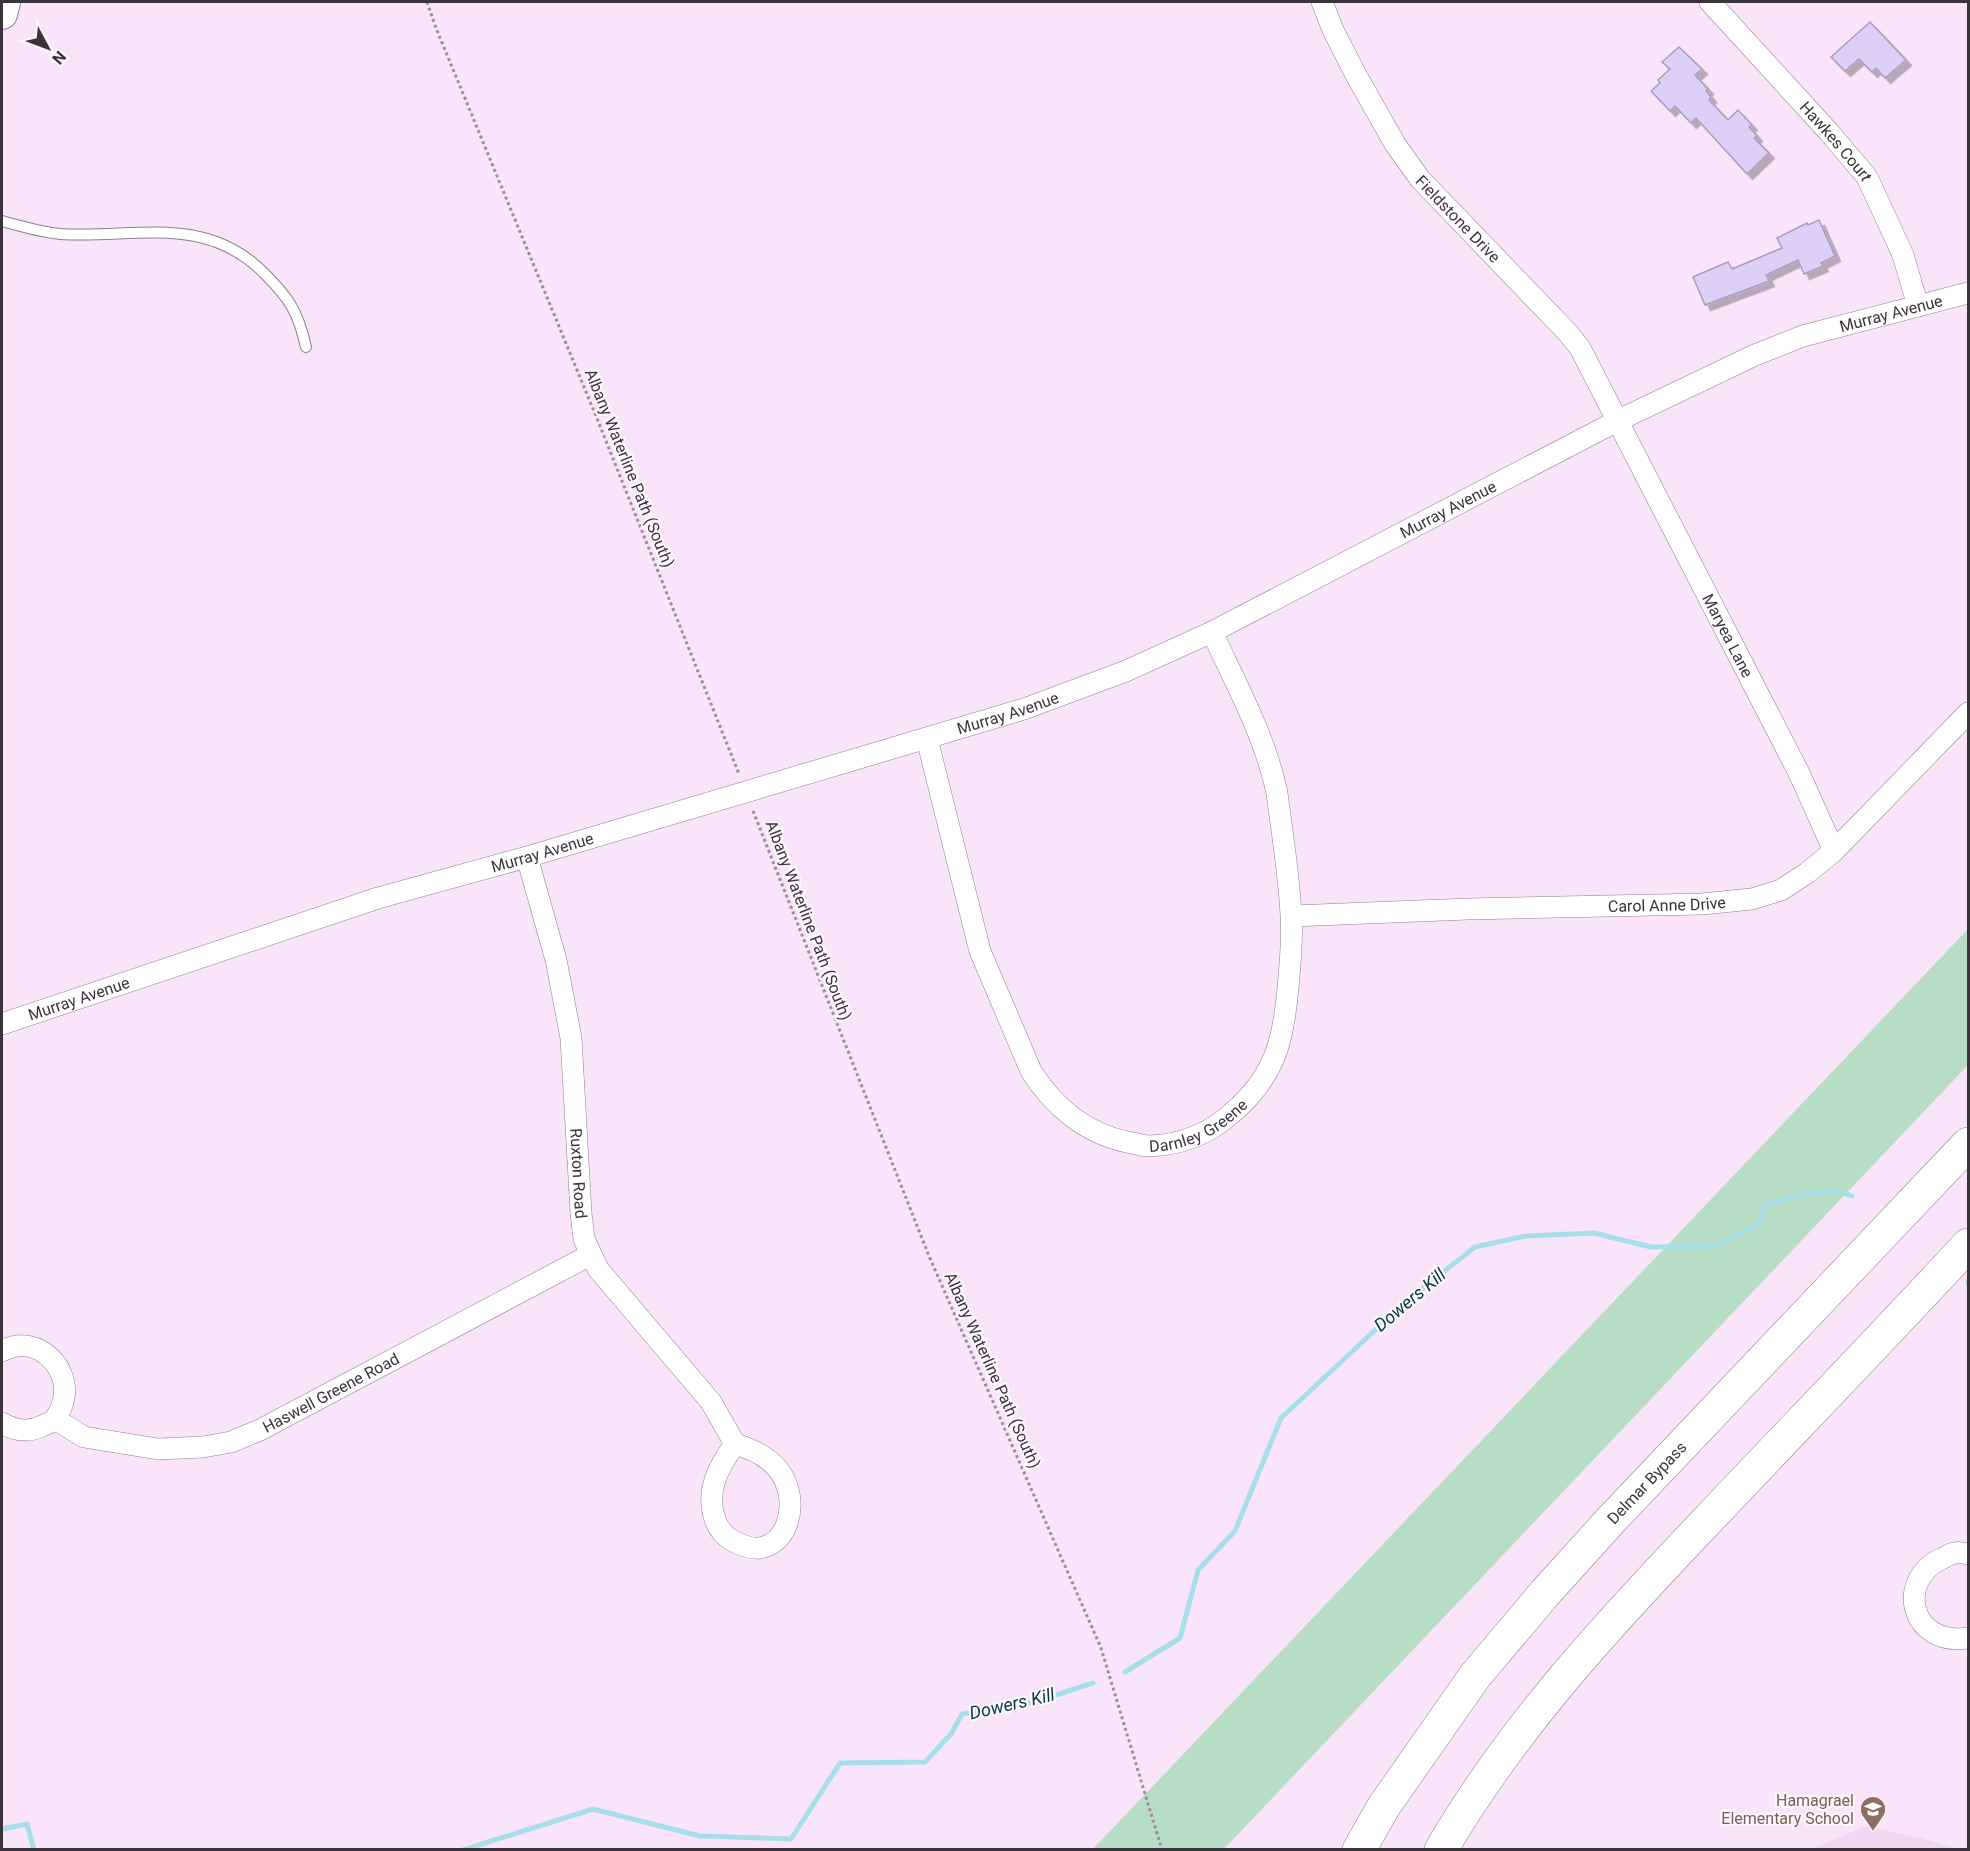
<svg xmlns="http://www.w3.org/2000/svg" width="1970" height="1851" font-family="Roboto,sans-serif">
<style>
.built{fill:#f2d7f2}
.green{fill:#b8ddc5}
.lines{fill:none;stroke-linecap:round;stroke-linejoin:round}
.stream{stroke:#a7dfe8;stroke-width:5}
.building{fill:#decff9;stroke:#a89eb8;stroke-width:1.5;filter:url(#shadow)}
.service-casing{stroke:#917c91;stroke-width:12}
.minor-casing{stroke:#917c91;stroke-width:22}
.secondary-casing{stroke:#917c91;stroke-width:32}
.primary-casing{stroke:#917c91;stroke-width:34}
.path{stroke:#9d8e9d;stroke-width:3;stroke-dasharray:3 3;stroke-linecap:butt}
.service{stroke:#fff;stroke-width:10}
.minor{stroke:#fff;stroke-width:21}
.secondary{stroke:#fff;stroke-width:30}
.primary{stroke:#fff;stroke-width:33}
.labels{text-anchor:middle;stroke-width:4.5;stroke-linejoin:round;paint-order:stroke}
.street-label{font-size:16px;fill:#3b333b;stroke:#fff6ff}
.education-label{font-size:16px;fill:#785e54;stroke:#fff6ff;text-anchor:end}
.water-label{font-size:18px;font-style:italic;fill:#043b42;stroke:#fff6ff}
</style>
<defs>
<filter id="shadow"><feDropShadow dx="5.5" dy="5.5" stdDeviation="0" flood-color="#0004"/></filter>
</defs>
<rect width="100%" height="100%" fill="#fae4fa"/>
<path class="built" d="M 1866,1826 L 1924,1839 L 1958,1849 L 1811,1849 Z"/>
<path class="green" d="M 1968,929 L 1968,1065 L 1224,1849 L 1093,1849 Z"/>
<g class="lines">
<g class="stream">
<path d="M 1968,1283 L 1968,1282"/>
<path d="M 1125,1672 L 1180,1638 L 1198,1570 L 1235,1531 L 1281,1418 L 1404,1303 L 1475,1247 L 1526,1236 L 1594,1233 L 1651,1247 L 1717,1246 L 1759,1223 L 1765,1205 C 1789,1198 1827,1185 1852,1196"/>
<path d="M 2,1829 L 27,1824 L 34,1850"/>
<path d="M 463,1850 L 593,1809 L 700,1836 L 791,1839 L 840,1763 L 925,1762 L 951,1734 L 962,1714 L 1034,1702 L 1093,1683"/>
</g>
</g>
<g class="building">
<path d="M 1870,22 L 1906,60 L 1885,78 L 1876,68 L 1872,72 L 1859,59 L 1845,71 L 1831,57 Z"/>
<path d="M 1679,47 L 1702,69 L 1695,75 L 1708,89 L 1706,91 L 1711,97 L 1709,100 L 1728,120 L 1738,110 L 1752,125 L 1749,127 L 1757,136 L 1754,138 L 1769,153 L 1747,174 L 1696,118 L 1691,123 L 1675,106 L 1670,111 L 1651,91 L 1660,83 L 1658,80 L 1670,69 L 1662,62 Z"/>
<path d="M 1819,220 L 1835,256 L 1821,263 L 1823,266 L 1804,274 L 1798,260 L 1766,275 L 1769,281 L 1705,305 L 1693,277 L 1728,262 L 1732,269 L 1782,248 L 1777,238 L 1807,223 L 1808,225 Z"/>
</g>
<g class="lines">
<g class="service-casing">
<path id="service" d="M 2,221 C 20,226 41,232 60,234 C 134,239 204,213 264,273 C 290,299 298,312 306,347"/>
</g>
<g class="minor-casing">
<g id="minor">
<path id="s1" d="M 1322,2 L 1333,30 L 1356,75 L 1395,144 L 1420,179 L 1568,333 L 1580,348 L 1799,773 L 1834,851"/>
<path id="s2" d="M 1710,2 L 1828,131 L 1867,177 L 1903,255 L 1918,306"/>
<path id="s3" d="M 927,739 L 980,951 L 1031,1071 C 1053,1106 1085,1133 1127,1142 C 1134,1143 1142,1146 1149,1146 C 1180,1145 1209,1134 1232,1113 C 1251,1097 1266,1078 1275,1055 C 1283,1035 1286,1010 1288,988 C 1290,964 1293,939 1291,915 C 1289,874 1282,833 1277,793 C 1265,736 1236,684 1212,632"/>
<path id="s4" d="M 527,857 L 556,960 L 571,1038 L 581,1213 L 584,1239 L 598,1269 L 711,1402 L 735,1444"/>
<path id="s5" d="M 1292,916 L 1468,909 L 1702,904 L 1752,899 L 1781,890 L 1807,873 L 1834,851 L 1968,713"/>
<path id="s6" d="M 2,1024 L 378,898 L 527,857 L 1024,709 L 1126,671 L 1212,632 L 1619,420 L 1755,355 L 1803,336 L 1968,293"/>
<path d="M 2,1351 C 37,1331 77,1371 61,1408 C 59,1411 57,1417 54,1420 C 51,1423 45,1424 42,1426 C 28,1433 14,1430 2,1423"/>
<path id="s7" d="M 55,1419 L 84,1437 L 158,1449 L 203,1447 L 231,1442 L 260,1430 L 590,1255"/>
<path d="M 735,1444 C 759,1451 781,1463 788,1489 C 794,1511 787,1544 759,1548 C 751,1549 741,1545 733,1541 C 712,1530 708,1501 715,1480 C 719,1467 727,1455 735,1444 Z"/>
<path d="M 1968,1554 C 1964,1553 1958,1552 1954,1553 C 1950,1554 1945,1557 1941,1559 C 1895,1581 1911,1647 1968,1638"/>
</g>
</g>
<g class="secondary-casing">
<path id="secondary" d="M 2,14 L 5,2"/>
</g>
<g class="primary-casing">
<g id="primary">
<path id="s8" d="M 1359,1850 L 1384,1806 L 1475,1676 L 1545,1593 L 1611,1520 L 1968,1144"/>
<path d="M 1441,1850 C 1512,1728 1606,1627 1703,1525 C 1791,1432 1881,1339 1968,1245"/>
</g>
</g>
<g class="path">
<path d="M 427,2 L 436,28 L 598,421 L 739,774"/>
<path d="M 753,811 L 929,1256 L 1101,1648 L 1162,1850"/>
</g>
<use href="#service" class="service"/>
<use href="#minor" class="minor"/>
<use href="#secondary" class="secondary"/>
<use href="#primary" class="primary"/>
</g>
<defs>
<g id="school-pin" transform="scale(1.35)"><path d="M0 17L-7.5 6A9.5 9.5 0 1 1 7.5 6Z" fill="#8d6e63" stroke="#fff6ff"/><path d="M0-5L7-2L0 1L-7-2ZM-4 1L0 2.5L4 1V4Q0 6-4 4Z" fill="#fff"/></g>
</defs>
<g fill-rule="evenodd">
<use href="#school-pin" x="1873" y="1809"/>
</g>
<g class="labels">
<g class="street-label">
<text dy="6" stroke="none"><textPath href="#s2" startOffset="188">Hawkes Court</textPath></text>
<text dy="6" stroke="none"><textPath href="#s1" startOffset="258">Fieldstone Drive</textPath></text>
<text dy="6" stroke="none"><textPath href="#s6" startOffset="2025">Murray Avenue</textPath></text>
<text transform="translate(630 468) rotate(68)" y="6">Albany Waterline Path (South)</text>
<text dy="6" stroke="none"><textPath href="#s6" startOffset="1539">Murray Avenue</textPath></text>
<text dy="6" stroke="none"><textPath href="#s1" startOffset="759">Maryea Lane</textPath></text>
<text dy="6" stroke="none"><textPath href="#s6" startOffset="1053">Murray Avenue</textPath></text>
<text dy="6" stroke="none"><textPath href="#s6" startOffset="567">Murray Avenue</textPath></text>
<text dy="6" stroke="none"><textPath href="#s5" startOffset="375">Carol Anne Drive</textPath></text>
<text transform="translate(809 920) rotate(69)" y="6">Albany Waterline Path (South)</text>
<text dy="6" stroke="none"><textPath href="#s6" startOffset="81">Murray Avenue</textPath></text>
<text dy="6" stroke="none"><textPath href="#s3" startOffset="548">Darnley Greene</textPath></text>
<text dy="6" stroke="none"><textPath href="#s4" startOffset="322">Ruxton Road</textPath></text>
<text transform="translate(993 1370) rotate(66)" y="6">Albany Waterline Path (South)</text>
<text dy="6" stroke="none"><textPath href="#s7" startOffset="294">Haswell Greene Road</textPath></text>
<text dy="6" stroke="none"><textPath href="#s8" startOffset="468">Delmar Bypass</textPath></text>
</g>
<g class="education-label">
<text x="1854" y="1806">Hamagrael<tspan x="1854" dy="18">Elementary School</tspan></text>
</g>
<g class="water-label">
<text transform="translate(1410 1300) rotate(-40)" y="6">Dowers Kill</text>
<text transform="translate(1012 1704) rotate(-13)" y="6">Dowers Kill</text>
</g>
</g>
<rect width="1970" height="1851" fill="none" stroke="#3b333b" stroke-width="6"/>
<g transform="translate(48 48) rotate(131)" stroke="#fff6ff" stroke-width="4.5" paint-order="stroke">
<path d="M0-4.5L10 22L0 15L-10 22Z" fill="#3b333b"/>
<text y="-9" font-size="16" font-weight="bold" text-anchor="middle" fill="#3b333b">N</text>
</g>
</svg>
